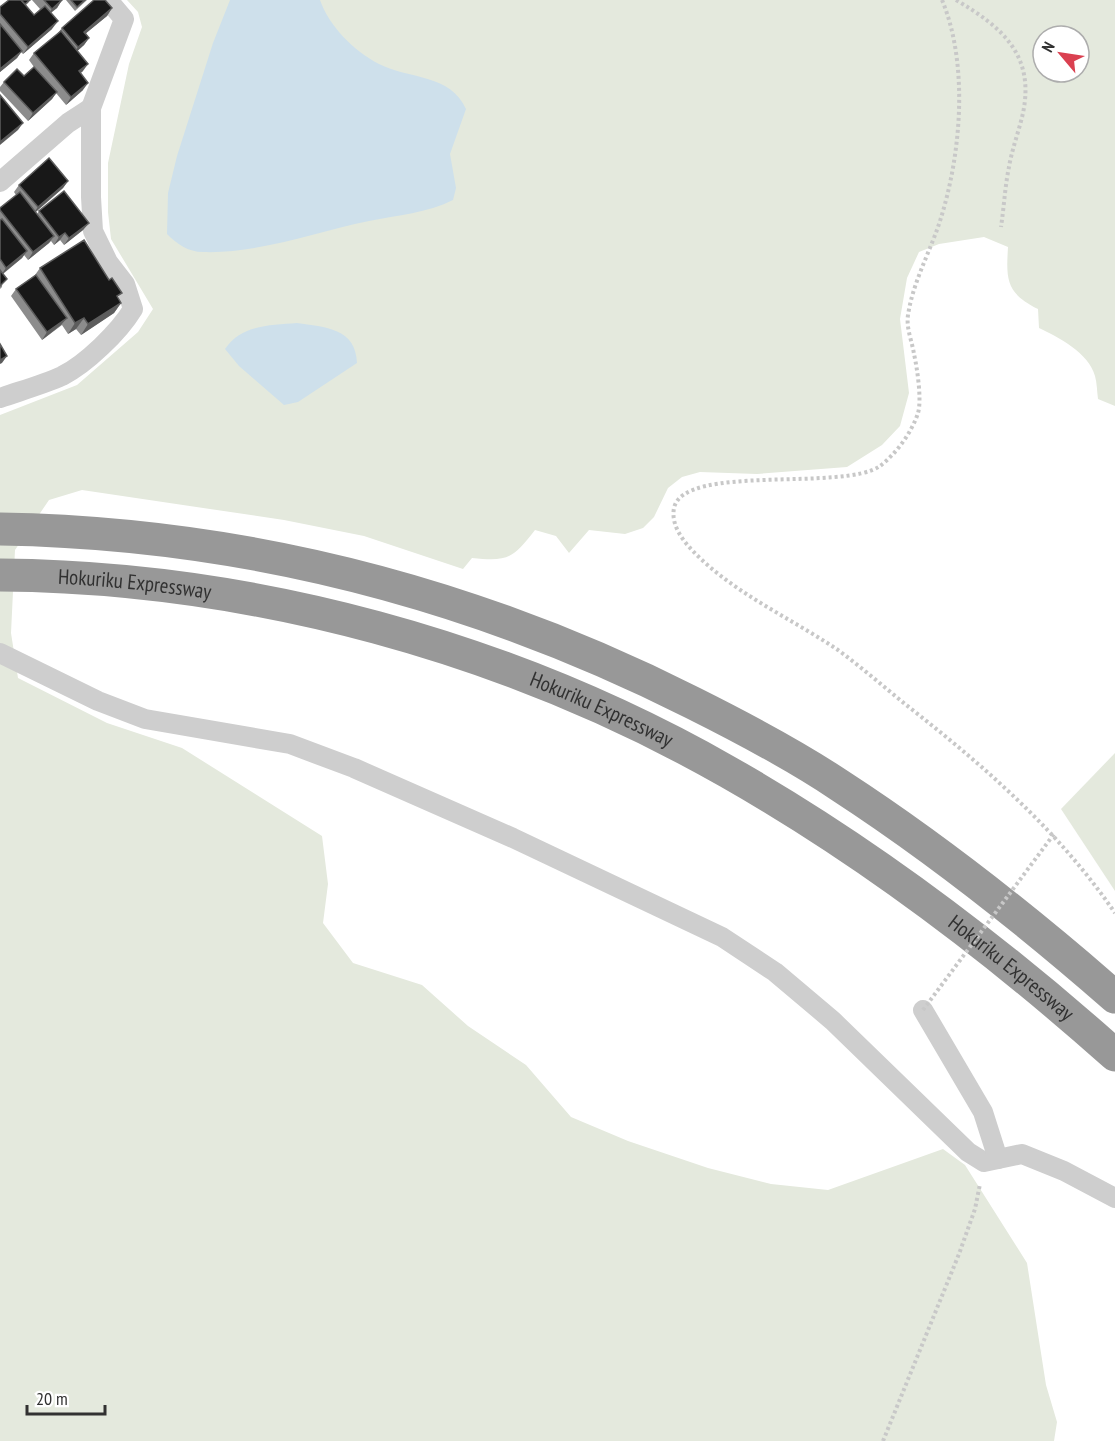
<svg xmlns="http://www.w3.org/2000/svg" width="1115" height="1441" font-family="'PT Sans Narrow',sans-serif">
<style>
.green{fill:#e4e9dd;fill-rule:evenodd}
.water{fill:#cee0eb}
.lines{fill:none;stroke-linecap:round;stroke-linejoin:round}
.path{stroke:#c8c8c8;stroke-width:4;stroke-dasharray:3 3;stroke-linecap:butt}
.minor{stroke:#cecece;stroke-width:20}
.motorway{stroke:#989898;stroke-width:33}
.path-bridge{stroke:#c8c8c8;stroke-width:4;stroke-dasharray:3 3;stroke-linecap:butt}
.wall{fill:#8c8c8c}
.shaded-wall{fill:#5d5d5d}
.building{fill:#181818;stroke:#5d5d5d;stroke-width:1.5}
.labels{text-anchor:middle;stroke-width:6;stroke-linejoin:round;paint-order:stroke}
.street-label{font-size:21px;fill:#313131;stroke:#fff}
</style>
<rect width="100%" height="100%" fill="#fff"/>
<g class="green">
<path d="M 127,0 L 1115,0 L 1115,406 L 1098,399 C 1097,392 1097,383 1095,376 C 1089,353 1058,337 1039,328 L 1038,309 C 1006,293 1006,280 1008,247 L 984,237 L 939,244 L 919,252 L 907,278 L 900,319 L 909,393 L 900,426 L 882,445 L 847,467 L 757,474 L 700,472 L 682,477 L 668,488 L 654,517 L 643,528 L 625,534 L 589,530 L 569,553 L 556,536 L 535,530 C 513,558 509,562 472,558 L 463,569 L 364,536 L 284,520 L 82,490 L 49,500 L 15,550 L 11,633 L 18,678 L 107,723 L 182,748 L 322,836 L 328,884 L 323,923 L 353,963 L 422,985 L 468,1026 L 526,1065 L 571,1117 L 628,1141 L 708,1168 L 771,1184 L 828,1190 L 943,1149 L 965,1165 L 1027,1263 L 1046,1385 L 1057,1422 L 1054,1441 L 0,1441 L 0,415 L 77,385 L 138,332 L 153,309 L 111,239 L 108,212 L 108,163 L 129,64 L 142,27 L 138,12 ZM 1043,36 L 1079,36 L 1079,72 L 1043,72 Z"/>
<path d="M 1115,753 L 1115,891 L 1061,809 Z"/>
</g>
<g class="water">
<path d="M 230,0 L 320,0 C 329,26 354,51 379,64 C 408,79 451,74 466,109 L 450,154 L 456,188 L 453,200 C 427,213 398,215 369,221 C 315,232 258,254 203,252 C 188,252 177,244 167,234 L 168,193 L 177,156 L 213,43 Z"/>
<path d="M 297,323 C 325,327 356,328 357,363 L 298,402 L 284,405 L 239,366 L 225,349 C 241,325 270,325 297,323 Z"/>
</g>
<g class="lines">
<g class="path">
<path d="M 942,0 C 969,65 961,155 940,221 C 930,252 913,282 908,315 C 906,328 912,341 914,354 C 917,367 922,400 918,413 C 912,432 896,454 880,466 C 843,492 684,463 674,508 C 671,524 681,538 691,549 C 731,592 789,617 838,650 C 861,667 883,686 905,704 C 983,765 1059,831 1115,913"/>
<path d="M 956,0 C 1002,27 1035,55 1023,113 C 1019,131 1012,149 1009,167 C 1005,186 1004,207 1001,227"/>
<path d="M 883,1441 L 959,1254 L 975,1209 L 980,1184"/>
</g>
<g class="minor">
<path d="M 0,182 L 68,123 L 91,108"/>
<path d="M 0,398 C 20,391 42,385 62,376 C 86,364 119,332 133,309 L 125,284 L 108,262 L 93,231 L 91,197 L 91,108 L 124,19 L 108,0"/>
<path d="M 0,653 L 98,701 L 145,719 L 290,744 L 354,768 L 513,838 L 722,937 L 775,972 L 833,1021 L 968,1152 L 984,1162 L 1022,1154 L 1064,1171 L 1115,1198"/>
<path d="M 923,1010 L 983,1112 L 998,1159"/>
</g>
<g class="motorway">
<path d="M 0,529 C 245,533 475,593 693,703 C 743,728 793,754 839,785 C 936,848 1028,921 1115,997"/>
<path id="s1" d="M 0,575 C 252,577 509,647 728,772 C 867,851 996,949 1115,1055"/>
</g>
<path class="path-bridge" d="M 923,1010 L 1054,834"/>
</g>
<g class="wall">
<path d="M 32,0 L 62,0 L 57,8 L 51,13 L 52,29 L 23,54 L 21,52 L 17,58 L 0,72 L 0,7 L 29,2 L 26,5 L 34,15 L 40,9 Z"/>
<path d="M 66,0 L 87,0 L 75,11 Z"/>
<path d="M 112,8 L 107,16 L 86,33 L 89,38 L 84,45 L 77,51 L 83,71 L 80,73 L 83,90 L 66,105 L 56,93 L 52,99 L 28,121 L 0,91 L 0,87 L 4,82 L 24,76 L 34,67 L 29,60 L 34,53 L 57,34 L 62,28 Z"/>
<path d="M 68,181 L 63,188 L 36,212 L 37,214 L 39,211 L 89,223 L 83,230 L 64,245 L 60,240 L 54,245 L 51,241 L 49,243 L 28,260 L 24,255 L 22,258 L 3,274 L 2,287 L 0,289 L 0,208 L 16,195 L 14,192 L 19,185 Z"/>
<path d="M 40,268 L 118,298 L 121,303 L 114,313 L 81,335 L 76,329 L 68,334 L 62,325 L 42,340 L 11,296 L 16,289 L 35,275 Z"/>
</g>
<g class="shaded-wall">
<path d="M 62,0 L 57,8 L 46,16 L 52,9 Z"/>
<path d="M 112,8 L 107,16 L 79,39 L 84,32 Z"/>
<path d="M 58,21 L 52,29 L 23,54 L 28,47 Z"/>
<path d="M 89,38 L 84,45 L 73,55 L 78,47 Z"/>
<path d="M 22,51 L 17,58 L 0,72 L 0,69 Z"/>
<path d="M 88,64 L 83,71 L 74,79 L 79,71 Z"/>
<path d="M 88,83 L 83,90 L 66,105 L 71,97 Z"/>
<path d="M 57,92 L 52,99 L 28,121 L 33,113 Z"/>
<path d="M 23,123 L 18,130 L 0,145 L 0,142 Z"/>
<path d="M 68,181 L 63,188 L 33,214 L 38,207 Z"/>
<path d="M 89,223 L 83,230 L 64,245 L 69,238 Z"/>
<path d="M 65,233 L 60,240 L 54,245 L 59,237 Z"/>
<path d="M 54,236 L 49,243 L 28,260 L 33,252 Z"/>
<path d="M 27,251 L 22,258 L 1,275 L 6,268 Z"/>
<path d="M 121,303 L 114,313 L 81,335 L 88,324 Z"/>
<path d="M 67,318 L 61,325 L 42,340 L 47,332 Z"/>
<path d="M 84,318 L 76,329 L 68,334 L 75,323 Z"/>
<path d="M 7,356 L 2,363 L 0,364 L 0,360 Z"/>
</g>
<g class="building">
<path d="M 9,0 L 21,0 L 34,15 L 45,6 L 58,21 L 28,47 L 0,14 L 0,7 Z"/>
<path d="M 21,0 L 30,0 L 25,4 Z"/>
<path d="M 44,0 L 62,0 L 52,9 Z"/>
<path d="M 71,0 L 85,0 L 77,7 Z"/>
<path d="M 94,0 L 105,0 L 112,8 L 84,32 L 89,38 L 78,47 L 62,28 Z"/>
<path d="M 0,24 L 22,51 L 0,69 Z"/>
<path d="M 61,31 L 88,64 L 79,71 L 88,83 L 71,97 L 34,53 Z"/>
<path d="M 34,67 L 57,92 L 33,113 L 4,82 L 17,69 L 24,76 Z"/>
<path d="M 0,95 L 23,123 L 0,142 Z"/>
<path d="M 49,158 L 68,181 L 38,207 L 19,185 Z"/>
<path d="M 64,191 L 89,223 L 69,238 L 65,233 L 59,237 L 39,211 Z"/>
<path d="M 20,192 L 54,236 L 33,252 L 0,210 L 0,208 Z"/>
<path d="M 2,219 L 27,251 L 6,268 L 0,259 L 0,220 Z"/>
<path d="M 84,240 L 109,280 L 112,278 L 122,293 L 117,296 L 121,303 L 88,324 L 84,318 L 75,323 L 40,268 Z"/>
<path d="M 0,270 L 7,279 L 0,286 Z"/>
<path d="M 36,275 L 67,318 L 47,332 L 16,289 Z"/>
<path d="M 0,344 L 7,356 L 0,360 Z"/>
</g>
<g class="labels">
<g class="street-label">
<text dy="7" stroke="none"><textPath href="#s1" startOffset="135">Hokuriku Expressway</textPath></text>
<text dy="7" stroke="none"><textPath href="#s1" startOffset="621">Hokuriku Expressway</textPath></text>
<text dy="7" stroke="none"><textPath href="#s1" startOffset="1107">Hokuriku Expressway</textPath></text>
</g>
</g>
<g transform="translate(1061 54) rotate(299)"><circle r="28" fill="#ffffff" stroke="#adadad" stroke-width="1.5"/>
<path d="M0-4.5L10 22L0 15L-10 22Z" fill="#da4050"/>
<text y="-9" font-size="16" font-weight="bold" text-anchor="middle" fill="#313131">N</text>
</g>
<path d="M27 1405v9h78v-9" fill="none" stroke="#313131" stroke-width="3"/>
<text x="36" y="1405" font-size="18" fill="#313131" stroke="#ffffff" stroke-width="4.5" paint-order="stroke">20 m</text>
</svg>
